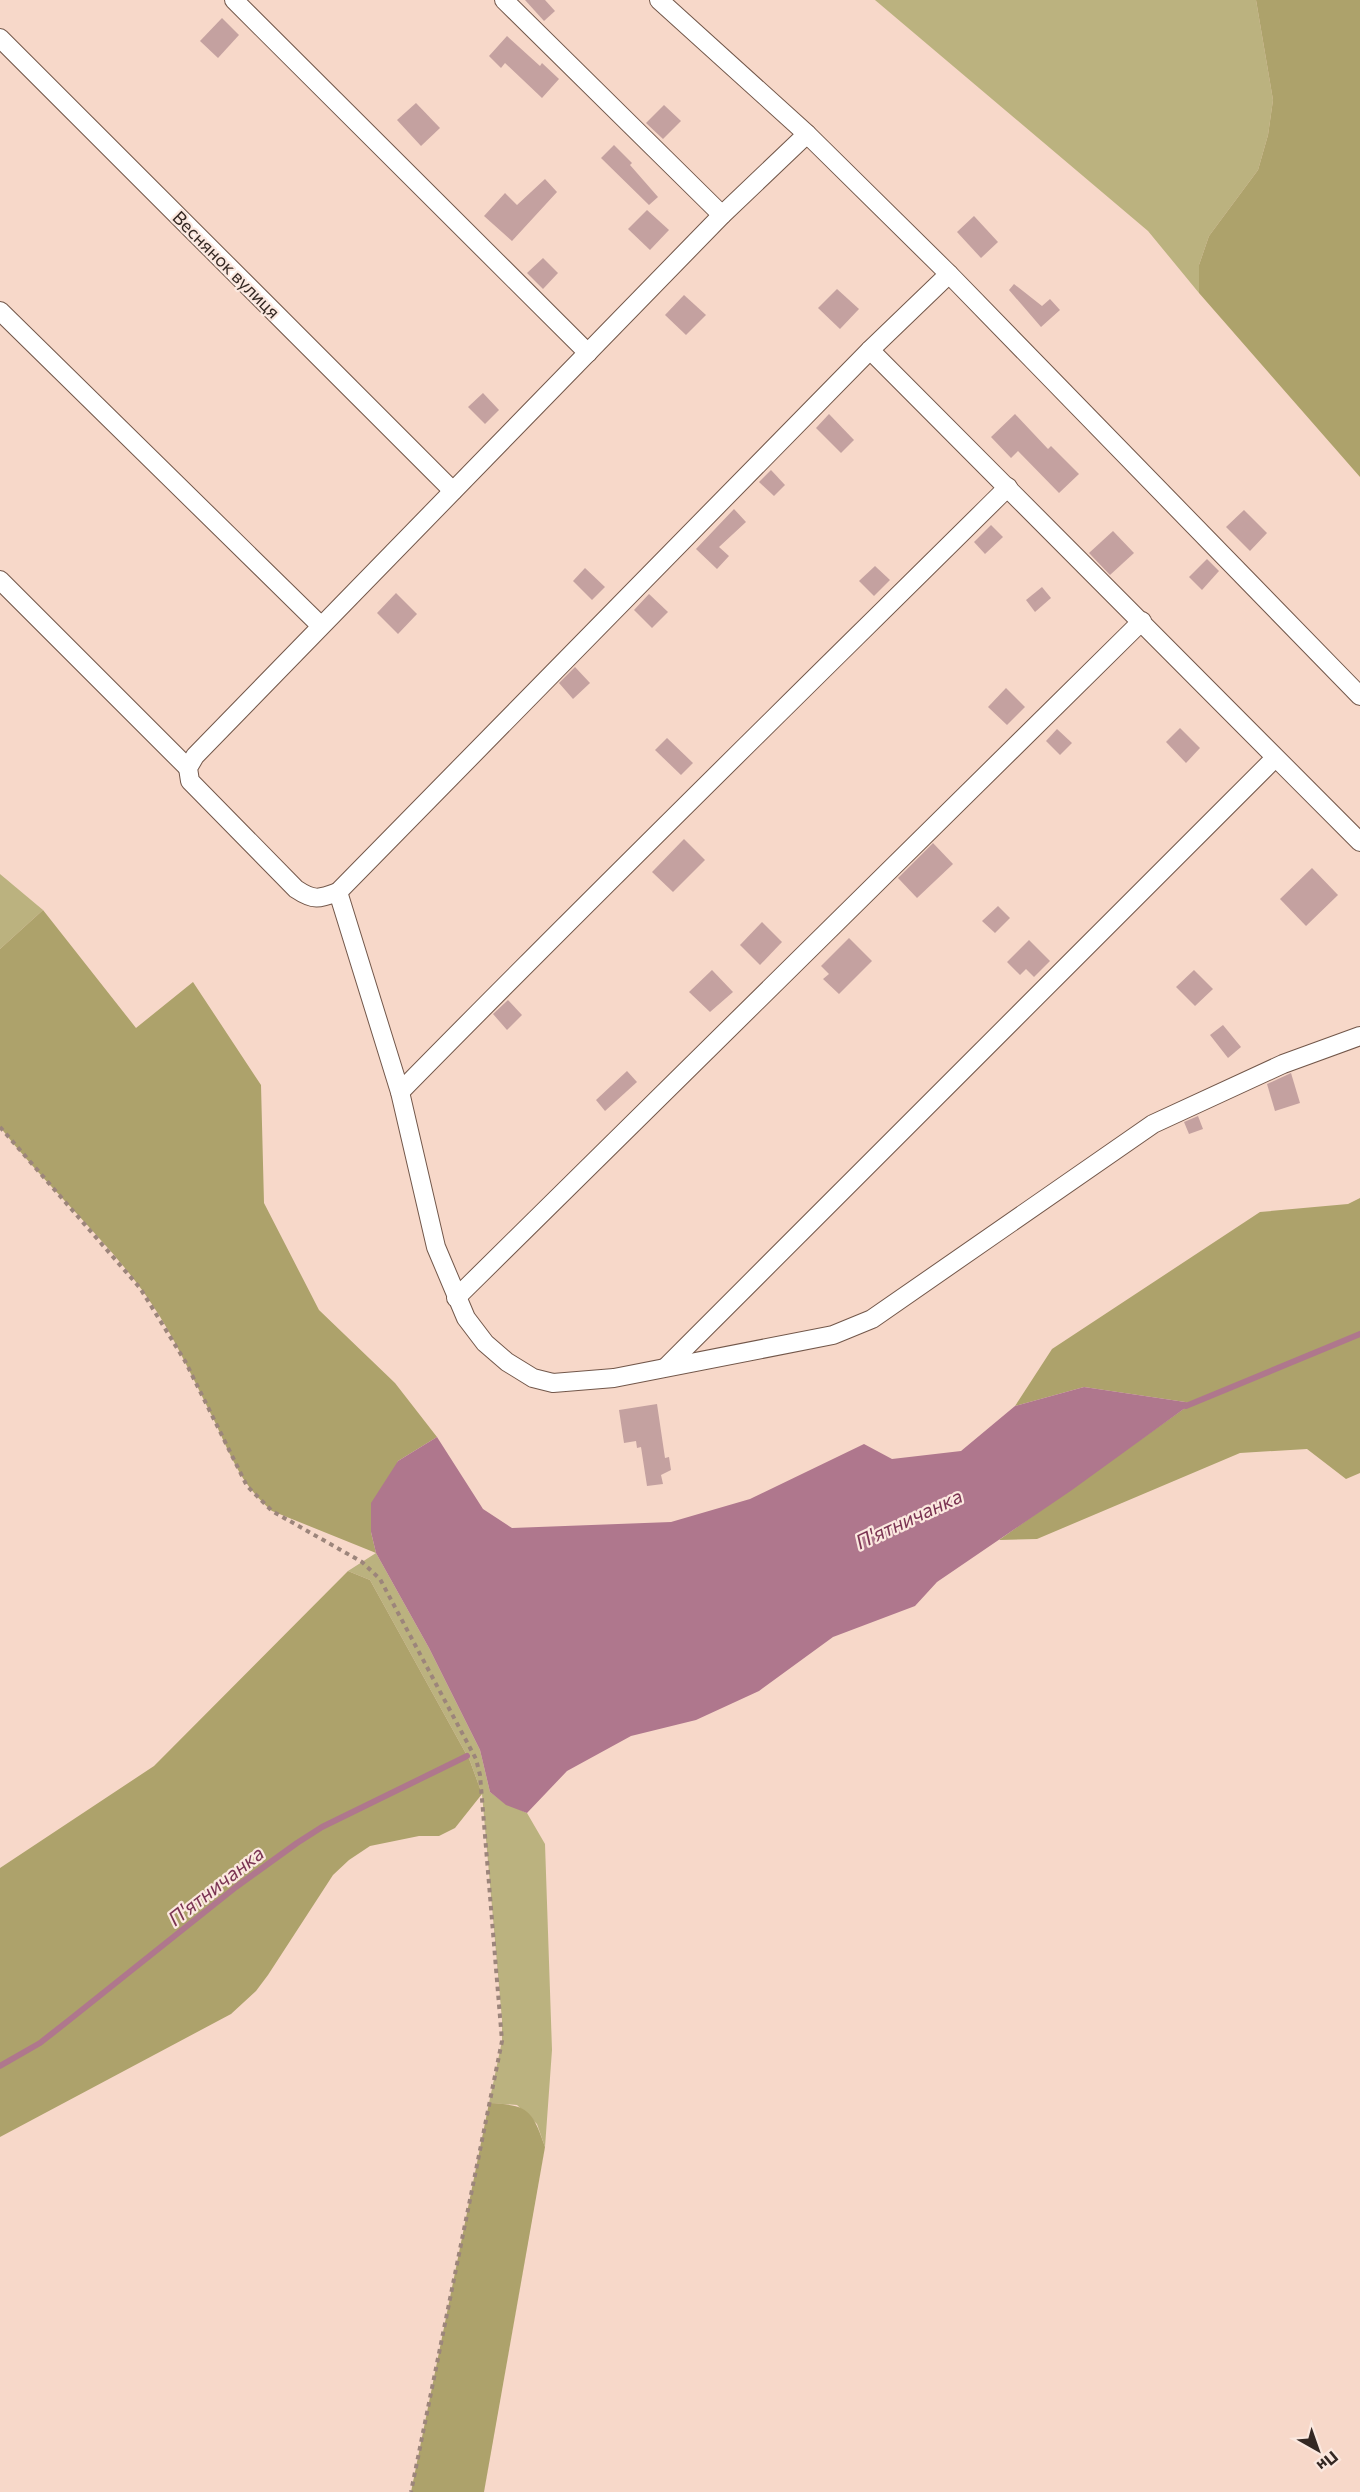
<svg xmlns="http://www.w3.org/2000/svg" width="1360" height="2492" font-family="Commissioner,sans-serif">
<style>
.green{fill:#bbb27f}
.forest{fill:#ada26b}
.water{fill:#af778d}
.lines{fill:none;stroke-linecap:round;stroke-linejoin:round}
.stream{stroke:#af778d;stroke-width:6}
.building{fill:#c4a1a0}
.minor-casing{stroke:#72574a;stroke-width:20}
.path{stroke:#9c857b;stroke-width:4;stroke-dasharray:4.5 4.5;stroke-linecap:butt}
.minor{stroke:#fff;stroke-width:18}
.labels{text-anchor:middle;stroke-width:4.5;stroke-linejoin:round;paint-order:stroke}
.street-label{font-size:18px;fill:#342823;stroke:#fbe8df}
.water-label{font-size:20px;font-style:italic;fill:#7b3453;stroke:#fbe8df}
</style>
<rect width="100%" height="100%" fill="#f7d8c9"/>
<g class="green">
<path d="M 875,0 L 1256,0 L 1273,100 L 1268,135 L 1258,170 L 1209,236 L 1199,265 L 1199,293 L 1148,231 Z"/>
<path d="M 0,874 L 43,910 L 0,949 Z"/>
<path d="M 376,1553 L 429,1648 L 480,1750 L 490,1792 L 503,1802 L 527,1813 L 545,1844 L 552,2050 L 545,2147 L 537,2124 L 517,2105 L 489,2103 L 502,2041 L 502,2020 L 482,1794 L 470,1761 L 370,1580 L 348,1571 Z"/>
</g>
<g class="forest">
<path d="M 1256,0 L 1360,0 L 1360,477 L 1199,293 L 1199,265 L 1209,236 L 1258,170 L 1268,135 L 1273,100 Z"/>
<path d="M 43,910 L 136,1028 L 193,982 L 261,1085 L 264,1203 L 319,1310 L 395,1383 L 437,1437 L 398,1461 L 371,1532 L 376,1553 L 272,1511 C 241,1485 231,1456 214,1420 C 196,1385 180,1349 159,1315 C 116,1246 50,1192 0,1127 L 0,949 Z"/>
<path d="M 1360,1198 L 1360,1473 L 1346,1479 L 1307,1449 L 1240,1453 L 1037,1539 L 999,1540 L 1192,1403 L 1084,1387 L 1015,1406 L 1052,1349 L 1260,1212 L 1348,1204 Z"/>
<path d="M 348,1571 L 370,1580 L 470,1761 L 482,1794 L 455,1828 L 439,1836 L 419,1836 L 370,1846 L 349,1860 L 333,1875 L 268,1975 L 256,1991 L 231,2014 L 0,2137 L 0,1868 L 154,1766 Z"/>
<path d="M 489,2103 C 529,2105 532,2110 545,2147 L 484,2492 L 411,2492 Z"/>
</g>
<path class="water" d="M 1084,1387 L 1192,1403 L 1072,1490 L 937,1582 L 915,1606 L 833,1637 L 759,1691 L 696,1720 L 631,1736 L 567,1771 L 527,1813 L 506,1805 L 490,1792 L 480,1750 L 429,1648 L 376,1553 L 371,1532 L 371,1503 L 398,1461 L 437,1437 L 483,1509 L 512,1528 L 671,1522 L 750,1499 L 864,1444 L 892,1459 L 961,1451 L 1015,1406 Z"/>
<g class="lines">
<g class="stream">
<path d="M 1186,1406 L 1360,1334"/>
<path d="M 0,2066 L 40,2043 L 68,2021 L 236,1887 L 297,1843 L 322,1827 L 467,1756"/>
</g>
</g>
<g class="building">
<path d="M 525,0 L 545,0 L 555,11 L 544,21 Z"/>
<path d="M 222,18 L 239,35 L 218,58 L 200,41 Z"/>
<path d="M 507,36 L 540,66 L 542,63 L 559,79 L 542,98 L 505,63 L 501,68 L 489,56 Z"/>
<path d="M 416,103 L 440,128 L 421,146 L 397,120 Z"/>
<path d="M 664,105 L 681,121 L 663,139 L 646,123 Z"/>
<path d="M 614,145 L 632,163 L 630,165 L 658,197 L 649,205 L 601,158 Z"/>
<path d="M 545,179 L 557,192 L 512,241 L 484,216 L 505,193 L 517,205 Z"/>
<path d="M 647,210 L 669,230 L 650,250 L 628,229 Z"/>
<path d="M 974,216 L 998,242 L 981,258 L 957,232 Z"/>
<path d="M 543,258 L 558,273 L 543,289 L 527,273 Z"/>
<path d="M 1014,284 L 1042,306 L 1050,299 L 1060,310 L 1041,327 L 1009,290 Z"/>
<path d="M 837,289 L 859,309 L 840,329 L 818,308 Z"/>
<path d="M 684,295 L 706,315 L 686,335 L 665,315 Z"/>
<path d="M 483,393 L 499,410 L 485,424 L 468,407 Z"/>
<path d="M 829,414 L 854,440 L 841,453 L 816,428 Z"/>
<path d="M 1015,414 L 1048,449 L 1051,446 L 1079,474 L 1059,493 L 1018,451 L 1011,458 L 991,437 Z"/>
<path d="M 771,470 L 785,485 L 774,496 L 759,482 Z"/>
<path d="M 734,509 L 746,522 L 719,547 L 729,556 L 717,569 L 696,549 Z"/>
<path d="M 1244,510 L 1267,533 L 1250,551 L 1226,527 Z"/>
<path d="M 991,525 L 1003,537 L 985,554 L 974,542 Z"/>
<path d="M 1113,531 L 1134,553 L 1110,575 L 1089,553 Z"/>
<path d="M 1207,559 L 1219,571 L 1202,590 L 1189,577 Z"/>
<path d="M 875,566 L 890,580 L 874,596 L 859,581 Z"/>
<path d="M 585,568 L 605,587 L 592,600 L 573,581 Z"/>
<path d="M 1042,587 L 1051,598 L 1035,612 L 1026,600 Z"/>
<path d="M 396,593 L 417,614 L 398,634 L 377,613 Z"/>
<path d="M 649,594 L 668,612 L 652,628 L 634,610 Z"/>
<path d="M 575,667 L 590,683 L 573,699 L 559,683 Z"/>
<path d="M 1006,688 L 1025,707 L 1007,725 L 988,707 Z"/>
<path d="M 1180,728 L 1200,748 L 1186,763 L 1166,742 Z"/>
<path d="M 1057,729 L 1072,743 L 1060,755 L 1046,741 Z"/>
<path d="M 667,738 L 693,763 L 681,775 L 655,750 Z"/>
<path d="M 684,839 L 705,860 L 673,892 L 652,872 Z"/>
<path d="M 933,843 L 953,864 L 917,898 L 898,878 Z"/>
<path d="M 1312,868 L 1338,895 L 1306,926 L 1280,899 Z"/>
<path d="M 998,906 L 1010,918 L 995,933 L 982,921 Z"/>
<path d="M 762,922 L 782,942 L 760,965 L 740,945 Z"/>
<path d="M 849,938 L 872,961 L 839,994 L 823,979 L 829,974 L 821,966 Z"/>
<path d="M 1029,940 L 1050,961 L 1034,977 L 1026,969 L 1020,975 L 1007,962 Z"/>
<path d="M 712,970 L 733,992 L 710,1012 L 689,992 Z"/>
<path d="M 1194,970 L 1213,989 L 1195,1006 L 1176,987 Z"/>
<path d="M 508,1000 L 522,1015 L 507,1030 L 493,1014 Z"/>
<path d="M 1223,1025 L 1241,1047 L 1228,1058 L 1210,1035 Z"/>
<path d="M 627,1071 L 637,1082 L 605,1111 L 596,1100 Z"/>
<path d="M 1291,1073 L 1300,1103 L 1275,1111 L 1267,1084 Z"/>
<path d="M 1198,1116 L 1203,1129 L 1189,1134 L 1184,1122 Z"/>
<path d="M 657,1404 L 665,1458 L 669,1457 L 671,1470 L 661,1475 L 663,1484 L 647,1486 L 641,1447 L 637,1448 L 636,1441 L 624,1443 L 619,1410 Z"/>
</g>
<g class="lines">
<g class="minor-casing">
<g id="minor">
<path d="M 234,0 L 588,353"/>
<path d="M 504,0 L 722,215"/>
<path d="M 659,0 L 807,134 L 949,274 L 1360,696"/>
<path d="M 0,38 L 453,491"/>
<path d="M 807,134 L 722,215 L 195,756 L 188,768 L 190,781 L 296,889 C 314,901 319,899 338,892 L 400,1092 L 436,1247 L 466,1318 L 485,1343 L 507,1362 L 533,1378 L 553,1383 L 614,1378 L 833,1335 L 872,1319 L 1153,1124 L 1283,1064 L 1360,1036"/>
<path d="M 0,311 L 320,625"/>
<path d="M 870,350 L 1360,842"/>
<path d="M 0,580 L 188,768"/>
<path d="M 338,892 L 870,350 L 949,274"/>
<path d="M 400,1092 C 600,888 805,688 1008,487"/>
<path d="M 456,1298 L 1142,621"/>
<path d="M 666,1367 L 1275,758"/>
</g>
</g>
<path class="path" d="M 0,1127 L 140,1288 L 185,1361 L 247,1486 L 272,1511 L 362,1562 L 380,1579 L 476,1759 L 480,1775 L 502,2041 L 411,2492"/>
<use href="#minor" class="minor"/>
</g>
<g class="labels">
<g class="street-label">
<text transform="translate(226 265) rotate(45)" y="6">Веснянок вулиця</text>
</g>
<g class="water-label">
<text transform="translate(909 1519) rotate(-25)" y="7">П'ятничанка</text>
<text transform="translate(216 1886) rotate(-38)" y="7">П'ятничанка</text>
</g>
</g>
<g transform="translate(1318 2450) rotate(140)" stroke="#fbe8df" stroke-width="4.5" paint-order="stroke">
<path d="M0-4.5L10 22L0 15L-10 22Z" fill="#342823"/>
<text y="-9" font-size="16" font-weight="bold" text-anchor="middle" fill="#342823">Пн</text>
</g>
</svg>
